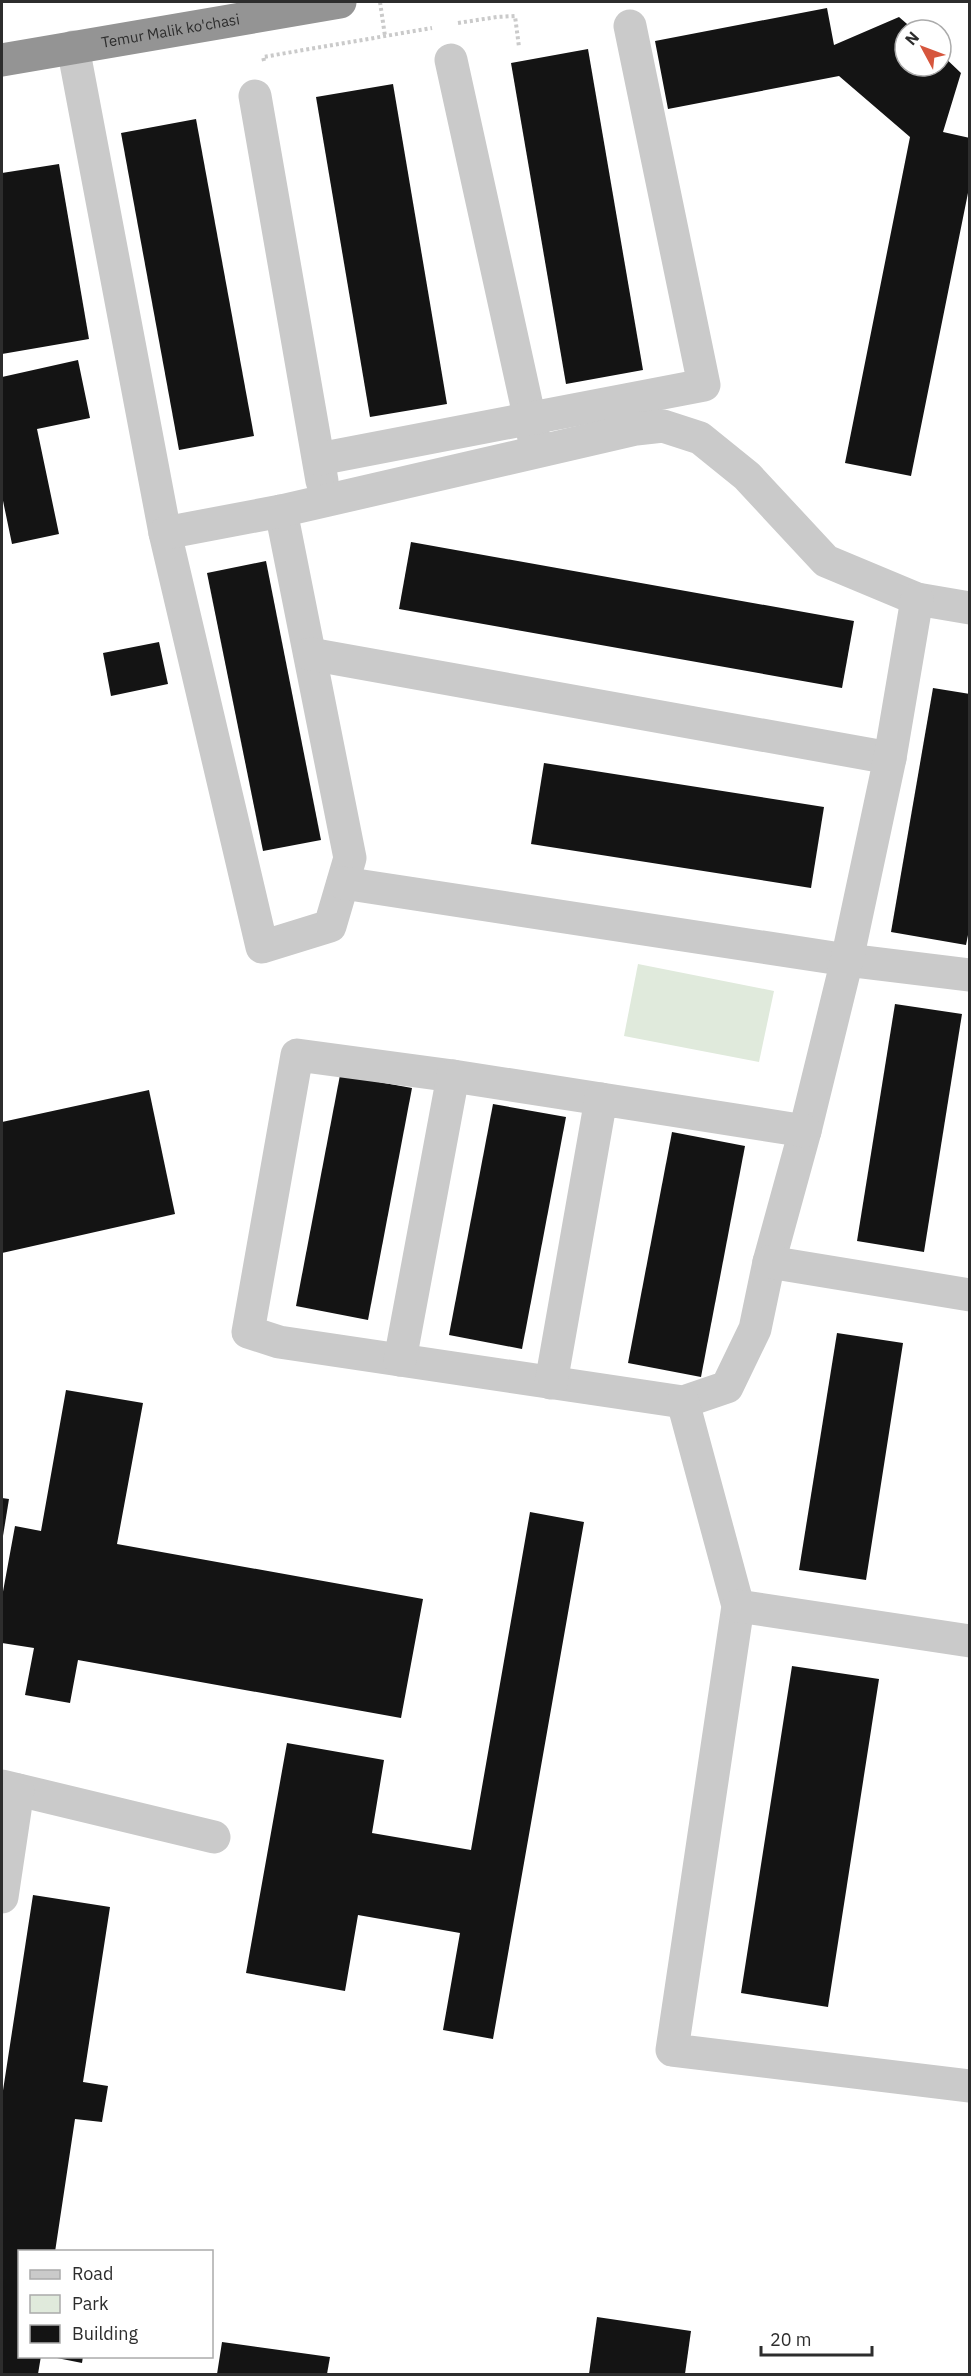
<svg xmlns="http://www.w3.org/2000/svg" width="971" height="2376" font-family="'IBM Plex Sans',sans-serif">
<style>
.green{fill:#e0eadc}
.building{fill:#141414}
.lines{fill:none;stroke-linecap:round;stroke-linejoin:round}
.path{stroke:#cacaca;stroke-width:4;stroke-dasharray:3 3;stroke-linecap:butt}
.minor{stroke:#cacaca;stroke-width:33}
.highway{stroke:#949494;stroke-width:33}
.labels{text-anchor:middle;stroke-width:6;stroke-linejoin:round;paint-order:stroke}
.street-label{font-size:15px;fill:#2d2d2d;stroke:#fff}
</style>
<rect width="100%" height="100%" fill="#fff"/>
<path class="green" d="M 638,964 L 774,991 L 759,1062 L 624,1036 Z"/>
<g class="building">
<path d="M 827,8 L 834,45 L 899,17 L 914,30 L 905,30 L 905,66 L 941,66 L 941,54 L 961,73 L 943,132 L 970,138 L 970,183 L 911,476 L 845,463 L 910,137 L 839,76 L 668,109 L 655,41 Z"/>
<path d="M 588,49 L 643,370 L 566,384 L 511,63 Z"/>
<path d="M 393,84 L 447,404 L 370,417 L 316,97 Z"/>
<path d="M 196,119 L 254,436 L 179,450 L 121,133 Z"/>
<path d="M 59,164 L 89,339 L 2,354 L 2,173 Z"/>
<path d="M 78,360 L 90,418 L 37,429 L 59,534 L 12,544 L 2,496 L 2,377 Z"/>
<path d="M 411,542 L 854,621 L 842,688 L 399,609 Z"/>
<path d="M 266,561 L 321,840 L 263,851 L 207,573 Z"/>
<path d="M 159,642 L 168,684 L 111,696 L 103,653 Z"/>
<path d="M 933,688 L 970,694 L 970,925 L 966,945 L 891,932 Z"/>
<path d="M 544,763 L 824,807 L 811,888 L 531,844 Z"/>
<path d="M 895,1004 L 962,1014 L 924,1252 L 857,1241 Z"/>
<path d="M 340,1075 L 412,1088 L 368,1320 L 296,1306 Z"/>
<path d="M 149,1090 L 175,1214 L 2,1253 L 2,1122 Z"/>
<path d="M 493,1104 L 566,1117 L 522,1349 L 449,1335 Z"/>
<path d="M 672,1132 L 745,1146 L 701,1377 L 628,1363 Z"/>
<path d="M 837,1333 L 903,1343 L 866,1580 L 799,1570 Z"/>
<path d="M 66,1390 L 143,1403 L 117,1544 L 423,1599 L 401,1718 L 78,1660 L 70,1703 L 25,1695 L 34,1648 L 2,1643 L 2,1597 L 15,1526 L 41,1531 Z"/>
<path d="M 2,1498 L 9,1499 L 3,1536 L 2,1536 Z"/>
<path d="M 530,1512 L 584,1522 L 493,2039 L 443,2030 L 460,1933 L 358,1915 L 345,1991 L 246,1973 L 287,1743 L 384,1760 L 372,1833 L 471,1850 Z"/>
<path d="M 792,1666 L 879,1679 L 828,2007 L 741,1993 Z"/>
<path d="M 33,1895 L 110,1907 L 83,2082 L 108,2086 L 102,2122 L 75,2119 L 55,2252 L 20,2252 L 20,2356 L 41,2356 L 38,2374 L 2,2374 L 2,2097 Z"/>
<path d="M 597,2317 L 691,2331 L 685,2374 L 589,2374 Z"/>
<path d="M 222,2342 L 330,2357 L 327,2374 L 217,2374 Z"/>
<path d="M 47,2356 L 83,2356 L 82,2363 Z"/>
</g>
<g class="lines">
<g class="path">
<path d="M 380,2 L 385,36"/>
<path d="M 458,23 L 497,17 L 515,16 L 519,47"/>
<path d="M 264,61 L 263,57 L 432,28"/>
</g>
<g class="minor">
<path d="M 73,47 L 165,533 L 262,947 L 330,926 L 350,858 L 281,511"/>
<path d="M 451,60 L 534,438"/>
<path d="M 255,96 L 322,481"/>
<path d="M 319,459 L 704,385 L 630,26"/>
<path d="M 165,533 L 281,511 L 636,429 L 663,426 L 700,438 L 747,476 L 826,561 L 917,599 L 970,608"/>
<path d="M 310,654 L 890,758"/>
<path d="M 343,883 L 847,960 L 970,975"/>
<path d="M 453,1076 L 297,1055 L 248,1332 L 279,1342 L 683,1402 L 727,1387 L 755,1329 L 769,1262 L 805,1131 L 847,960 L 890,758 L 917,599"/>
<path d="M 769,1262 L 970,1295"/>
<path d="M 400,1360 L 453,1076 L 601,1099"/>
<path d="M 551,1383 L 601,1099 L 805,1131"/>
<path d="M 683,1402 L 738,1606 L 672,2050 L 970,2086"/>
<path d="M 738,1606 L 970,1641"/>
<path d="M 2,1786 L 214,1837"/>
<path d="M 2,1897 L 18,1790"/>
</g>
<path class="highway" id="s1" d="M 2,60 L 340,2"/>
</g>
<g class="labels">
<g class="street-label">
<text dy="5" stroke="none"><textPath href="#s1" startOffset="171">Temur Malik ko'chasi</textPath></text>
</g>
</g>
<rect width="971" height="2376" fill="none" stroke="#2d2d2d" stroke-width="6"/>
<rect x="18" y="2250" width="195" height="108" fill="#ffffff" stroke="#ababab" stroke-width="1.5"/>
<rect x="30" y="2270" width="30" height="9" fill="#cacaca" stroke="#ababab" stroke-width="1.5"/>
<text x="72" y="2280" font-size="18" fill="#2d2d2d">Road</text>
<rect x="30" y="2295" width="30" height="18" fill="#e0eadc" stroke="#ababab" stroke-width="1.5"/>
<text x="72" y="2310" font-size="18" fill="#2d2d2d">Park</text>
<rect x="30" y="2325" width="30" height="18" fill="#141414" stroke="#ababab" stroke-width="1.5"/>
<text x="72" y="2340" font-size="18" fill="#2d2d2d">Building</text>
<g transform="translate(923 48) rotate(311)"><circle r="28" fill="#ffffff" stroke="#ababab" stroke-width="1.5"/>
<path d="M0-4.5L10 22L0 15L-10 22Z" fill="#d6563d"/>
<text y="-9" font-size="16" font-weight="bold" text-anchor="middle" fill="#2d2d2d">N</text>
</g>
<path d="M761 2346v9h111v-9" fill="none" stroke="#2d2d2d" stroke-width="3"/>
<text x="770" y="2346" font-size="18" fill="#2d2d2d" stroke="#ffffff" stroke-width="4.5" paint-order="stroke">20 m</text>
</svg>
